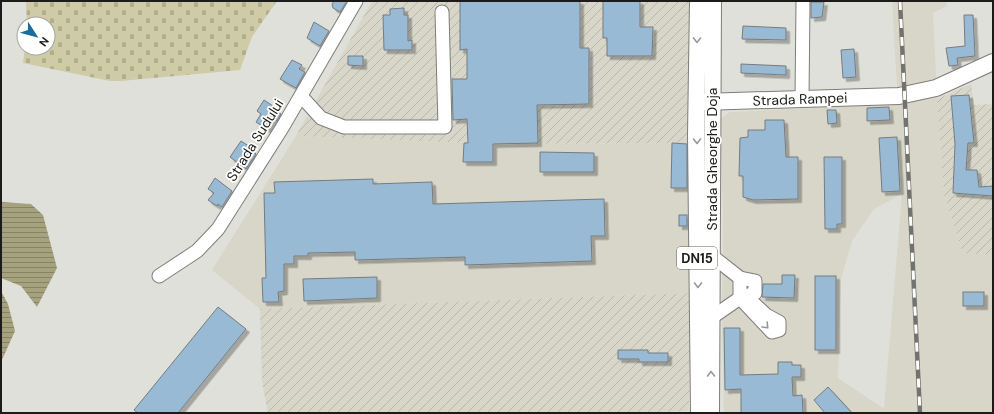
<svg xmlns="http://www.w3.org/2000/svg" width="994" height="414" font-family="'DM Sans',sans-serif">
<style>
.built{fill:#d7d6c9;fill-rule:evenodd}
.industrial{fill:url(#industrial-furrows)}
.cemetery{fill:url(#cemetery-stones)}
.water{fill:url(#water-rules)}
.building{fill:#99bad4;stroke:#767b7e;filter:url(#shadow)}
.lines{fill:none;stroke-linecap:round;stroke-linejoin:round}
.minor-casing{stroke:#7e7d78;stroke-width:15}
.major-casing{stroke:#7e7d78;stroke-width:18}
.minor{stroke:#fff;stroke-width:13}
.major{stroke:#fff;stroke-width:16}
.rail-casing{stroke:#72726e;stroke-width:4.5}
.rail{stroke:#fffffe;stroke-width:3;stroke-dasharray:9;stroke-linecap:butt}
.oneway{stroke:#999898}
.labels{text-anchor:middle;stroke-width:3.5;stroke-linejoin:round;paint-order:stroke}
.shield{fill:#fffffe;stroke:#605f5e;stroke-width:1}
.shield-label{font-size:13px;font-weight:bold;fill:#1c1b19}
.street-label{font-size:14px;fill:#1c1b19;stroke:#fffffe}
</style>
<defs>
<pattern id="industrial-furrows" width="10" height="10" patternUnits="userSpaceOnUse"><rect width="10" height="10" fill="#d7d6c9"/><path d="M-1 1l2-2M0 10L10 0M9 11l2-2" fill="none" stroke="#b8b7ac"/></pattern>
<pattern id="cemetery-stones" width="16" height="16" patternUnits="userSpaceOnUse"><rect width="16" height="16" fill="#cfcba7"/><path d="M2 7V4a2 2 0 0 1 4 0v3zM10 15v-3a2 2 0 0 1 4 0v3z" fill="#b1ae8f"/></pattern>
<pattern id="water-rules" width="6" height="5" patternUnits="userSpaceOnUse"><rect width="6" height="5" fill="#a6a27d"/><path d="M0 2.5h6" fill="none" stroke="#868366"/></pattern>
<filter id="shadow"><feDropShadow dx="3.5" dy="3.5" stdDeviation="0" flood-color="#0004"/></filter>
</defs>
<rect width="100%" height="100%" fill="#e0e0da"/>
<g class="built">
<path d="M 892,1 L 946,1 L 947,6 L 933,13 L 937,99 L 944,195 L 963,253 L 993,255 L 993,413 L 724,413 L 722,327 L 723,214 L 720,119 L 730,112 L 898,104 ZM 902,194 L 884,408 L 883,408 L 838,378 L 841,279 L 852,241 L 874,209 Z"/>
<path d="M 296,136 L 493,144 L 691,143 L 690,293 L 260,309 L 212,270 Z"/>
</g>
<g class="industrial">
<path d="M 372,1 L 692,1 L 691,143 L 493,144 L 296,136 Z"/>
<path d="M 971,84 L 974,105 L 993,104 L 993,255 L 963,253 L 944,195 L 937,99 Z"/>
<path d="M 690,293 L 689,411 L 654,412 L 653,413 L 268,413 L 262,382 L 260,309 Z"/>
</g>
<path class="cemetery" d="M 26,1 L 277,1 L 252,37 L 240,70 L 121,81 L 110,81 L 23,63 L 25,48 L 48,48 L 48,24 L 27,24 Z"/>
<g class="water">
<path d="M 1,202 L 31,204 L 43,215 L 57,268 L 37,307 L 21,286 L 1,278 Z"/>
<path d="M 1,291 L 8,304 L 15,331 L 1,362 Z"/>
</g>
<g class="building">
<path d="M 334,1 L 347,1 L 340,12 L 333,8 L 332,4 Z"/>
<path d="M 460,1 L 580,1 L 580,48 L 589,48 L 589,104 L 537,105 L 538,143 L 493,144 L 493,162 L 463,162 L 464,143 L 468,143 L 467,119 L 453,120 L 452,79 L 467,79 L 467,49 L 460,50 Z"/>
<path d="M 603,1 L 640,1 L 640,27 L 653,27 L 652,56 L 607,56 L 607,38 L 603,38 Z"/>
<path d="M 811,2 L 824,2 L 822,17 L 811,18 Z"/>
<path d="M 404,8 L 404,15 L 408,15 L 408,41 L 412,40 L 412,50 L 384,50 L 383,15 L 390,15 L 390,9 Z"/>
<path d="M 964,15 L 973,15 L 975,56 L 957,58 L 958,65 L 949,66 L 946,48 L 965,46 Z"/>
<path d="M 314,22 L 329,31 L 320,46 L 307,38 Z"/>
<path d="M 743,26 L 786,28 L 786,40 L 742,39 Z"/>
<path d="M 854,49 L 856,77 L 843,78 L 841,50 Z"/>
<path d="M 348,56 L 363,56 L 363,66 L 348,65 Z"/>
<path d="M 292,60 L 302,65 L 299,69 L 305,72 L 296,88 L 280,79 Z"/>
<path d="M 741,64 L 786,66 L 786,75 L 741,73 Z"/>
<path d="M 969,95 L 974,143 L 968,143 L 966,170 L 977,170 L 979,187 L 993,186 L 993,196 L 953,193 L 955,144 L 951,96 Z"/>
<path d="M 264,100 L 276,108 L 275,110 L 281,114 L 277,121 L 275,119 L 268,130 L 256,122 L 261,114 L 257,111 Z"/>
<path d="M 889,107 L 890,120 L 867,121 L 867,108 Z"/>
<path d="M 827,110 L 836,110 L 837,123 L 828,124 Z"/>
<path d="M 765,120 L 784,120 L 786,157 L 798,157 L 798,199 L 753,200 L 743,197 L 743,176 L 739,176 L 740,138 L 748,137 L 748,130 L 765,130 Z"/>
<path d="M 897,137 L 900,191 L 882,192 L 879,138 Z"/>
<path d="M 241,141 L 252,148 L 251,150 L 256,154 L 246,169 L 230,157 Z"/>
<path d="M 672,143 L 687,144 L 687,188 L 671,188 Z"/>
<path d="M 540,152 L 594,153 L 594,172 L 540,172 Z"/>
<path d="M 824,157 L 842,157 L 842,224 L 837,224 L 837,229 L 825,229 Z"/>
<path d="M 215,178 L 232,191 L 222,207 L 218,204 L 217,206 L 208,200 L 214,193 L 208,189 Z"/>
<path d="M 373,179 L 373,184 L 432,182 L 433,204 L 604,199 L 605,236 L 591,236 L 592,261 L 465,265 L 465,257 L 355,260 L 355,252 L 308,253 L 308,256 L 294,256 L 294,264 L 284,264 L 284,291 L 278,292 L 279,302 L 263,302 L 262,278 L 266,278 L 264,193 L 275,193 L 274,182 Z"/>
<rect x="679" y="215" width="8" height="11"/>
<path d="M 782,275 L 795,275 L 794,298 L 762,297 L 763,284 L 782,284 Z"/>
<rect x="815" y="276" width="21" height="74"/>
<path d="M 377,277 L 377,298 L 304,301 L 303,279 Z"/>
<rect x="963" y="292" width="21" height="14"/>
<path d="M 218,307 L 246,329 L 178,413 L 138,413 L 134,410 Z"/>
<path d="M 724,328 L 740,328 L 740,375 L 778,374 L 778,362 L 792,362 L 792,365 L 801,365 L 801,377 L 792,377 L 793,396 L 802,395 L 803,413 L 741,413 L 741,389 L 725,390 Z"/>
<path d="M 618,350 L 648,350 L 648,353 L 668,353 L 668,362 L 639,362 L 639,359 L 618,359 Z"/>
<path d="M 828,387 L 852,413 L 825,413 L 814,400 Z"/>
</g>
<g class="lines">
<g class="minor-casing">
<g id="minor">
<path d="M 301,96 L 321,118 L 344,127 L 445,127 L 442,12"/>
<path d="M 802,99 L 803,1"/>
<path d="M 159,276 L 197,251 L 218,229 L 282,128 L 356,1"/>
<path d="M 740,278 L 755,281 L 755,293 L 740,298 L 772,332 L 779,330 L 779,322 L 766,315 L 746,296"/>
<path d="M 711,318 L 740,298 L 740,278 L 712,256"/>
</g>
</g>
<g class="major-casing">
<g id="major">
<path d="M 698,1 L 696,135 L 699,413"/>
<path d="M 702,102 L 899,96 L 936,88 L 993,62"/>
<path d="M 711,413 L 713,1"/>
</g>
</g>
<use href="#minor" class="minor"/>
<use href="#major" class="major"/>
<g class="rail-casing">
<path id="rail" d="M 900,1 L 920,413"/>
</g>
<use href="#rail" class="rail"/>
</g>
<defs><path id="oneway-chevron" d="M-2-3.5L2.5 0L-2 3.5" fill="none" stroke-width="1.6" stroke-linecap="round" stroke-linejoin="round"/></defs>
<g class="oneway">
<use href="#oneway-chevron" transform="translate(697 40) rotate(91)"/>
<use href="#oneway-chevron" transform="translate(697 141) rotate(90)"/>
<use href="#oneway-chevron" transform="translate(698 285) rotate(90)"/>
<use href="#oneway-chevron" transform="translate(766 326) rotate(47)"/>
<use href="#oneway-chevron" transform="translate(711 374) rotate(-90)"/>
</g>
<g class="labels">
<rect class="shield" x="677" y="247" width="40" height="22" rx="3"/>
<g class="shield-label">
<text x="697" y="263">DN15</text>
</g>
<g class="street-label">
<text transform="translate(800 99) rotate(-2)" y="5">Strada Rampei</text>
<text transform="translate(255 140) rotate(-58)" y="5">Strada Sudului</text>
<text transform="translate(712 159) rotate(-90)" y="5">Strada Gheorghe Doja</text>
</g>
</g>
<rect width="994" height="414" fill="none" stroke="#1c1b19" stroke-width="4"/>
<g transform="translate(36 36) rotate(126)"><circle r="19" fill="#fffffe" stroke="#a4a4a2"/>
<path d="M0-3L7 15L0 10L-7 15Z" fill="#1b6c9e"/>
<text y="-6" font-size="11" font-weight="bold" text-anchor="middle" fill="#1c1b19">N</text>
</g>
</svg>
